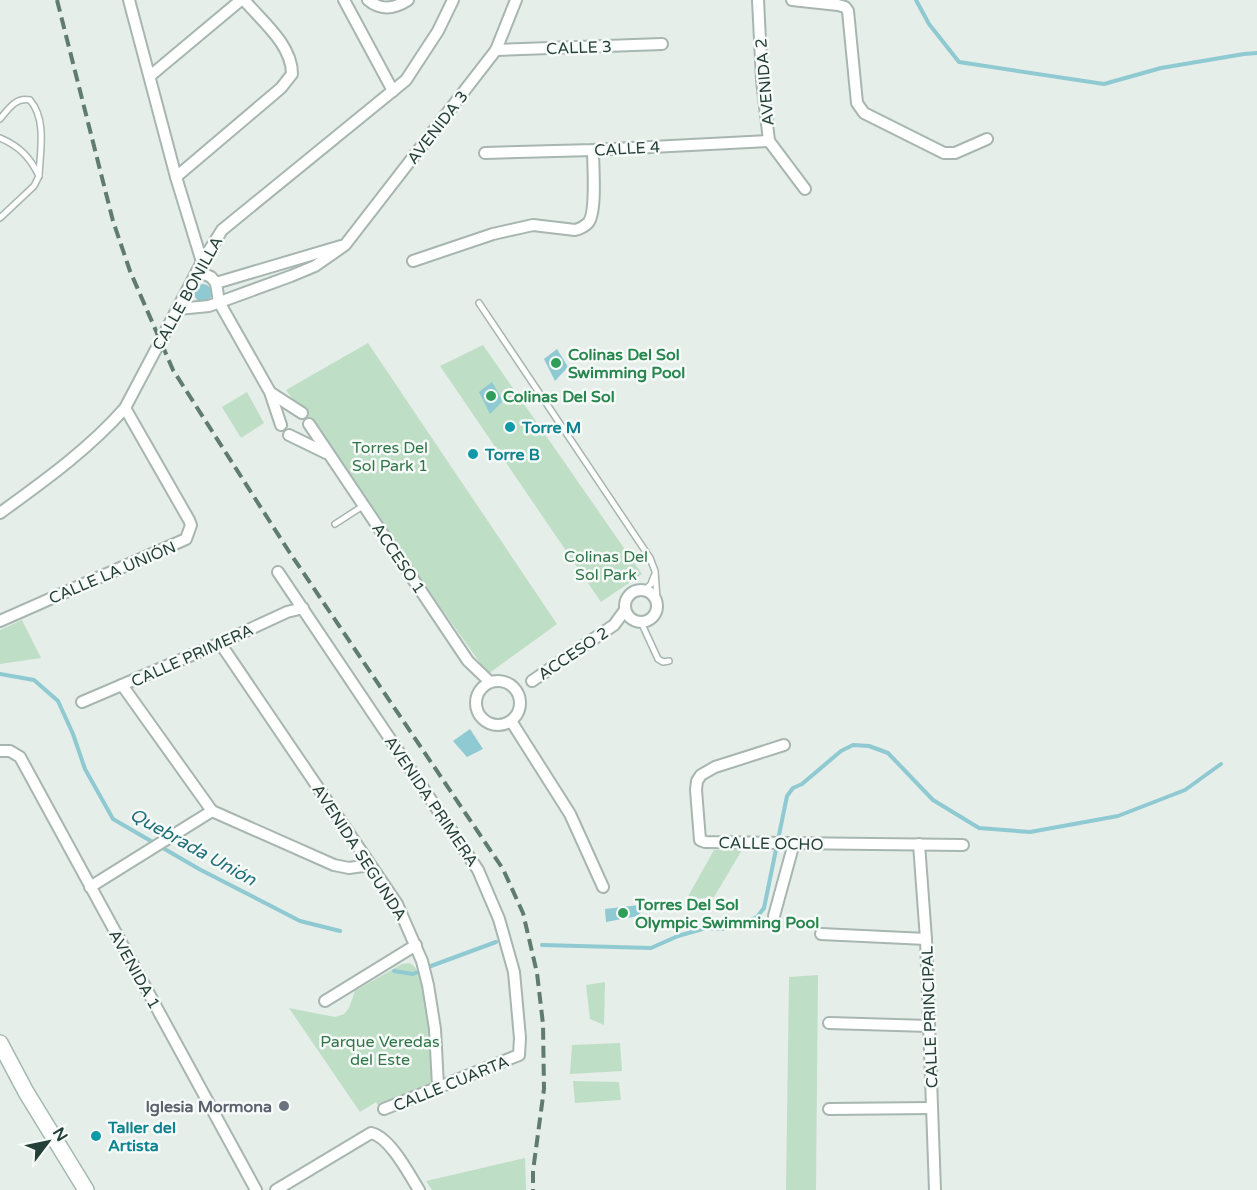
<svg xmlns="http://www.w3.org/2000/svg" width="1257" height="1190" font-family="'Varela Round',sans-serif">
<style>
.green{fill:#bfdec6}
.water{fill:#8fc9d1}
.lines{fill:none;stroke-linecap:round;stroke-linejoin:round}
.stream{stroke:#8fc9d1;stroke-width:4}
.service-casing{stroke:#a7b6b0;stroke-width:8}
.minor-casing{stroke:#a7b6b0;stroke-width:14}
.secondary-casing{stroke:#a3b9b1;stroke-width:18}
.service{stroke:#fff;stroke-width:5}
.minor{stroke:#fff;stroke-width:10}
.secondary{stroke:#fff;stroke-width:15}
.rail{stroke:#5f7b72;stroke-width:4;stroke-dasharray:12 6;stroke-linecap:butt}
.leisure-dot{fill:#2e9e5b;stroke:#f6faf8;stroke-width:2}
.culture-dot{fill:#0f9aa8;stroke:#f6faf8;stroke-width:2}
.worship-dot{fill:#6b7280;stroke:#f6faf8;stroke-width:2}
.labels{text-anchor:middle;stroke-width:5;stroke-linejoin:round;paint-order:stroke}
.street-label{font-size:16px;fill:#243f37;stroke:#f6faf8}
.leisure-label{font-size:16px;font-weight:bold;fill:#27864d;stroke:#f6faf8;text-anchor:start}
.culture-label{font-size:16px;font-weight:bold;fill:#0d838f;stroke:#f6faf8;text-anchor:start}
.park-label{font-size:16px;fill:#2f7548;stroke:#f6faf8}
.worship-label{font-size:16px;font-weight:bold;fill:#5b616d;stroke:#f6faf8;text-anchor:end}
.water-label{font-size:18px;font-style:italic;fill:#1f6f7a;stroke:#f6faf8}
</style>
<rect width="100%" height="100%" fill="#e5eee9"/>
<g class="green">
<path d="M 368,343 L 557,624 L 488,674 L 286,390 Z"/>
<path d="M 483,345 L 642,574 L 601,602 L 440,366 Z"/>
<path d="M 247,392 L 264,423 L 241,438 L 222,407 Z"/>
<path d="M 22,620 L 41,658 L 0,664 L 0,630 Z"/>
<path d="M 714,850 L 742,850 L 714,897 L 686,900 Z"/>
<path d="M 409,963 C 430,968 431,1064 431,1085 L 379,1107 L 376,1102 L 360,1112 L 289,1008 L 335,1017 L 344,1014 L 349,1008 L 355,991 L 402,964 Z"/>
<path d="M 818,975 L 816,1190 L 786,1190 L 789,977 Z"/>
<path d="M 605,982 L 604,1025 L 590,1019 L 586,985 Z"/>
<path d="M 620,1043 L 622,1071 L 570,1074 L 572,1045 Z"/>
<path d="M 573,1081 L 619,1082 L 621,1100 L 575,1103 Z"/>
<path d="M 525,1158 L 526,1190 L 432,1190 L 426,1181 Z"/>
</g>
<g class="water">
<circle cx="203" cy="293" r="9"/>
<path d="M 557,349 L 568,367 L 555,381 L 544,359 Z"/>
<path d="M 492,382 L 503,401 L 490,414 L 479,392 Z"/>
<path d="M 470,729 L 483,749 L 467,757 L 453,741 Z"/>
<path d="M 648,904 L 638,916 L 606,922 L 605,909 Z"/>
</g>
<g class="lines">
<g class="stream">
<path d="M 916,0 L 929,24 L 959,62 L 1104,84 L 1161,68 L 1244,54 L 1257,53"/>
<path d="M 0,674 L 34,680 L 58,701 L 73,734 L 85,769 L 113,819 L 199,869 L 300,921 L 340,931"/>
<path d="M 542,945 L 651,948 L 678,936 L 706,928 L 722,929 L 739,925 L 757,917 L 764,908 L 787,796 L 793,788 L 802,784 L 841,751 L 853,745 L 869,746 L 888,753 L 933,800 L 979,828 L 1030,832 L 1118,816 L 1185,790 L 1221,764"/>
<path d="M 431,966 L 496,942"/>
<path d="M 394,971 L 413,974 L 418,972"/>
</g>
<g class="service-casing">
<g id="service">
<path d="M 0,119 C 9,108 16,97 30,100 C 47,120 40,151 39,176"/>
<path d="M 0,138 C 19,146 30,157 39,176 L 34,186 L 0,218"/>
<path d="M 479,303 L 650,558 L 655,571 L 657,599"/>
<path d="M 335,524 L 363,506"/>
<path d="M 645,590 L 651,584 L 654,576"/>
<path d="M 641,622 L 658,659 L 663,662 L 669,661"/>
</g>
</g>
<g class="minor-casing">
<g id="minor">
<path d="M 129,0 L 176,177 L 202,262"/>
<path d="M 344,0 L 393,91"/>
<path d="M 368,0 C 381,11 394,9 408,0"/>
<path d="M 758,0 L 762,80 L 769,141 L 805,189"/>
<path d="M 792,0 L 838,5 L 845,7 L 848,11 L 857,103 L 864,113 L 944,153 L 955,153 L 987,139"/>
<path d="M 496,50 L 662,44"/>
<path d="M 150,76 L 241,0"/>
<path d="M 485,153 L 593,150 L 769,141"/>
<path d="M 176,177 L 281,88 L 292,74 C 292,45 263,22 244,0"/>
<path d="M 413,261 L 493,234 L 533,225 L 575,230 C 579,229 584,227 588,223 C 597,213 593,166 593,150"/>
<path d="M 197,271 L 211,277 L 216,283 L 219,302 L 270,392 L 281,425"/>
<path d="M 216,283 L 341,246"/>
<path d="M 178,309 L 209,306 L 291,276 L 315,266 L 345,245 L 496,50 L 516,0"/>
<path d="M 271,393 L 302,413"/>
<path d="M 309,424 L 468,661 L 490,682"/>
<path d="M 289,435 L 326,453"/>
<path d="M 0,513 C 44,481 89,449 125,408 L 202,262 L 222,230 L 406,80 L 438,31 L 453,0"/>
<path d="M 278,572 L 478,870 L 499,919 L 514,972 L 520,1038 L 519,1055 L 384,1109"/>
<circle cx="641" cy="606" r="16"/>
<path d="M 0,621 L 186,539 L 191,525 L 189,520 L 125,408"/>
<path d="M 220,643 L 397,904 L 422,961 L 428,985 L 435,1029 L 438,1086"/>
<circle cx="498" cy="703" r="22"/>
<path d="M 532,681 L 614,625 L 625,610"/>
<path d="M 122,685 L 212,811 L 334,865 L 349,868 L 370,865"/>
<path d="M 82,702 L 220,643 L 287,612 L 303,608"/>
<path d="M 511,721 L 570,814 L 603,887"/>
<path d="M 784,745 L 715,767 L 701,775 L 697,781 L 696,790 L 700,840 L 705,842 L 963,845"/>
<path d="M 0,751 L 10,751 L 20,757 L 256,1190"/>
<path d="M 919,844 L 926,939 L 935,1190"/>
<path d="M 90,887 L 212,811"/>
<path d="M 774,916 L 794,843"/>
<path d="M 821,934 L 926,939"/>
<path d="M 325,1001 L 416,945"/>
<path d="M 829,1023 L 929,1026"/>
<path d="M 829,1109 L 931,1108"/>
<path d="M 276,1190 L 371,1133 C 390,1137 409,1174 419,1190"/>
</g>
</g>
<g class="secondary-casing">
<path id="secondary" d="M 0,1043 L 26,1092 L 86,1190"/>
</g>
<use href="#service" class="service"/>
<use href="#minor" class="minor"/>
<use href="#secondary" class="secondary"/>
<path class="rail" d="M 57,0 L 113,221 L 130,271 L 173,370 L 288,550 L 503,869 L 523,913 L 537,973 L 543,1024 L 544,1089 L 533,1171 L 533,1190"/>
</g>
<g class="leisure-dot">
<circle cx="556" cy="363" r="6"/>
<circle cx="491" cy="396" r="6"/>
<circle cx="623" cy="913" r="6"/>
</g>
<g class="culture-dot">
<circle cx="510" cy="427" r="6"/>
<circle cx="473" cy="454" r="6"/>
<circle cx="96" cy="1136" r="6"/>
</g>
<circle class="worship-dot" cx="284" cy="1106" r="6"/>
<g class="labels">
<g class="street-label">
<text transform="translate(579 47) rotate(-2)" y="6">CALLE 3</text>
<text transform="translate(764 82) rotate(-95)" y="6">AVENIDA 2</text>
<text transform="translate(437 127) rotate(-52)" y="6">AVENIDA 3</text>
<text transform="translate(627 148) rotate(-3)" y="6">CALLE 4</text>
<text transform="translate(187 293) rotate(-61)" y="6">CALLE BONILLA</text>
<text transform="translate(399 558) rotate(56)" y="6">ACCESO 1</text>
<text transform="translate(112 572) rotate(-23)" y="6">CALLE LA UNIÓN</text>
<text transform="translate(573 653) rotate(-34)" y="6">ACCESO 2</text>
<text transform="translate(192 655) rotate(-24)" y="6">CALLE PRIMERA</text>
<text transform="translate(432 801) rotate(56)" y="6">AVENIDA PRIMERA</text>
<text transform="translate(771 843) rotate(1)" y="6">CALLE OCHO</text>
<text transform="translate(360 852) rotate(57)" y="6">AVENIDA SEGUNDA</text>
<text transform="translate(135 969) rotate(61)" y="6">AVENIDA 1</text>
<text transform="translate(929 1017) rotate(-92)" y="6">CALLE PRINCIPAL</text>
<text transform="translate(451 1083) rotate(-22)" y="6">CALLE CUARTA</text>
</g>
<g class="leisure-label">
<text x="568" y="360">Colinas Del Sol<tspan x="568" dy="18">Swimming Pool</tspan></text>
<text x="503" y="402">Colinas Del Sol</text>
<text x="635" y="910">Torres Del Sol<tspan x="635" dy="18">Olympic Swimming Pool</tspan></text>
</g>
<g class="culture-label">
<text x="522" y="433">Torre M</text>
<text x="485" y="460">Torre B</text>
<text x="108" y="1133">Taller del<tspan x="108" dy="18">Artista</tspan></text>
</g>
<g class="park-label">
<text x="390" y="453">Torres Del<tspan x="390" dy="18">Sol Park 1</tspan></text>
<text x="606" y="562">Colinas Del<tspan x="606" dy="18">Sol Park</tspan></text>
<text x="380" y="1047">Parque Veredas<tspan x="380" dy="18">del Este</tspan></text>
</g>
<g class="worship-label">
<text x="272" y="1112">Iglesia Mormona</text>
</g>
<g class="water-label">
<text transform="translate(193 847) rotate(29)" y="6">Quebrada Unión</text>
</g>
</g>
<g transform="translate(48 1142) rotate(58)" stroke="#f6faf8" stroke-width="4.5" paint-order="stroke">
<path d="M0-4.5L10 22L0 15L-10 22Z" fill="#243f37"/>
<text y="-9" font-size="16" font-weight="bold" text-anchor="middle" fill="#243f37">N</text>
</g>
</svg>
